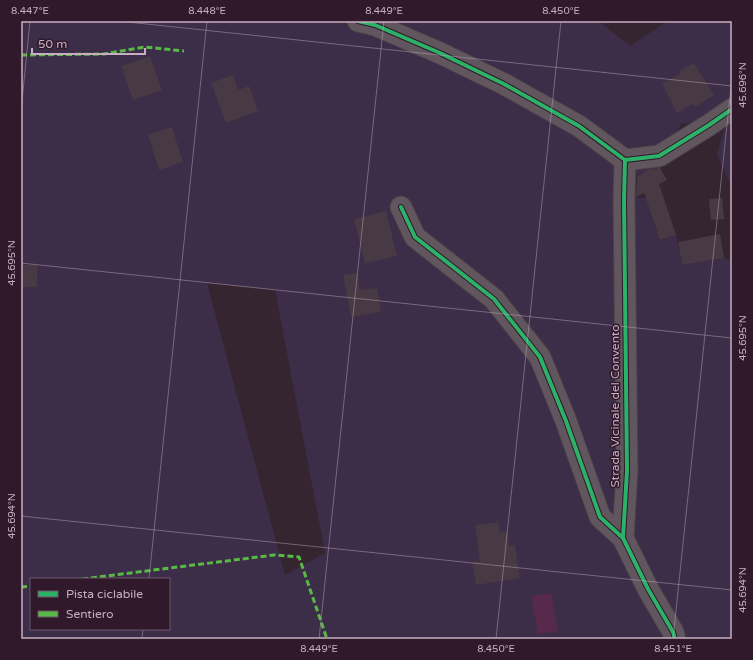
<svg xmlns="http://www.w3.org/2000/svg" width="753" height="660" font-family="'Varela Round',sans-serif">
<style>
.green{fill:#3c2d48;fill-rule:evenodd}
.water{fill:#572a4c}
.building{fill:#483a44}
.lines{fill:none;stroke-linecap:round;stroke-linejoin:round}
.minor-casing{stroke:#4c4049;stroke-width:23}
.minor{stroke:#62565e;stroke-width:21}
.quiet{stroke:#58b947;stroke-width:3;stroke-dasharray:6 3;stroke-linecap:butt}
.cycleway-casing{stroke:#2f192a;stroke-width:6}
.cycleway{stroke:#2db169;stroke-width:4}
.ticks{fill:none;stroke:#c7aec0;stroke-width:1;stroke-opacity:0.45}
.labels{text-anchor:middle;stroke-width:3;stroke-linejoin:round;paint-order:stroke}
.street-label{font-size:12px;fill:#c7aec0;stroke:#2f192a}
.neatline{fill:none;stroke:#c7aec0;stroke-width:1.5}
.ticks-label{font-size:10px;text-anchor:middle;fill:#c7aec0}
</style>
<rect width="100%" height="100%" fill="#342530"/>
<g class="green">
<path d="M 21,21 L 599,21 L 630,46 L 667,21 L 732,21 L 732,111 L 709,125 L 682,123 L 658,164 L 628,182 L 636,197 L 646,198 L 660,240 L 676,235 L 682,265 L 724,258 L 729,260 L 732,258 L 732,639 L 21,639 ZM 207,283 L 275,290 L 325,553 L 285,575 ZM 31,579 L 169,579 L 169,629 L 31,629 Z"/>
<path d="M 732,123 L 732,189 L 717,154 L 725,127 Z"/>
</g>
<path class="water" d="M 551,593 L 558,631 L 538,634 L 531,596 Z"/>
<g class="building">
<path d="M 150,56 L 162,90 L 133,100 L 121,66 Z"/>
<path d="M 694,63 L 714,95 L 695,107 L 692,104 L 677,113 L 662,84 L 680,74 L 679,71 Z"/>
<path d="M 233,75 L 238,90 L 249,86 L 258,111 L 226,123 L 211,83 Z"/>
<path d="M 172,127 L 183,162 L 159,170 L 148,135 Z"/>
<path d="M 660,168 L 667,180 L 659,184 L 676,235 L 660,240 L 644,193 L 636,197 L 637,177 L 649,169 Z"/>
<path d="M 722,198 L 724,219 L 711,220 L 709,199 Z"/>
<path d="M 386,211 L 397,256 L 365,263 L 354,219 Z"/>
<path d="M 720,234 L 724,258 L 682,265 L 678,242 Z"/>
<rect x="21" y="265" width="16" height="22"/>
<path d="M 357,273 L 360,290 L 377,288 L 381,312 L 351,317 L 343,275 Z"/>
<path d="M 498,522 L 500,532 L 507,531 L 509,546 L 515,545 L 520,578 L 476,585 L 472,562 L 480,561 L 475,525 Z"/>
</g>
<g class="lines">
<g class="minor-casing">
<g id="minor">
<path d="M 358,21 L 375,25 L 440,53 L 504,84 L 579,126 L 625,160"/>
<path d="M 625,160 L 624,200 L 627,471 L 623,538 L 648,589 L 673,632 L 675,639"/>
<path d="M 625,160 L 659,156 L 709,125 L 732,109"/>
<path d="M 401,207 L 415,237 L 494,299 L 540,357 L 566,421 L 600,517 L 623,538"/>
</g>
</g>
<use href="#minor" class="minor"/>
<g class="quiet">
<path d="M 21,55 L 104,54 L 145,47 L 184,51"/>
<path d="M 82,579 L 274,555 L 299,557 L 327,639"/>
<path d="M 21,587 L 31,586"/>
</g>
<g class="cycleway-casing">
<g id="cycleway">
<path d="M 358,21 L 375,25 L 440,53 L 504,84 L 579,126 L 625,160"/>
<path d="M 625,160 L 624,200 L 627,471 L 623,538 L 648,589 L 673,632 L 675,639"/>
<path d="M 625,160 L 659,156 L 709,125 L 732,109"/>
<path d="M 401,207 L 415,237 L 494,299 L 540,357 L 566,421 L 600,517 L 623,538"/>
</g>
</g>
<use href="#cycleway" class="cycleway"/>
</g>
<path class="ticks" d="M 118,21 L 732,86M 21,111 L 30,21M 21,263 L 732,338M 21,516 L 732,590M 149,579 L 207,21M 142,639 L 143,629M 319,639 L 384,21M 496,639 L 561,21M 673,639 L 732,77"/>
<g class="labels">
<g class="street-label">
<text transform="translate(615 406) rotate(-90)" y="4">Strada Vicinale del Convento</text>
</g>
</g>
<rect width="753" height="660" fill="none" stroke="#2f192a" stroke-width="44"/>
<rect x="30" y="578" width="140" height="52" fill="#2f192a" stroke="#6c5566"/>
<rect x="38" y="591" width="20" height="6" fill="#2db169" stroke="#6c5566"/>
<text x="66" y="598" font-size="12" fill="#c7aec0">Pista ciclabile</text>
<rect x="38" y="611" width="20" height="6" fill="#58b947" stroke="#6c5566"/>
<text x="66" y="618" font-size="12" fill="#c7aec0">Sentiero</text>
<path d="M32 48v6h113v-6" fill="none" stroke="#c7aec0" stroke-width="2"/>
<text x="38" y="48" font-size="12" fill="#c7aec0" stroke="#2f192a" stroke-width="3" paint-order="stroke">50 m</text>
<rect x="22" y="22" width="709" height="616" class="neatline"/>
<g class="ticks-label">
<text x="30" y="14">8.447°E</text>
<text x="207" y="14">8.448°E</text>
<text x="384" y="14">8.449°E</text>
<text x="561" y="14">8.450°E</text>
<text transform="translate(742 85) rotate(-90)" y="4">45.696°N</text>
<text transform="translate(11 263) rotate(-90)" y="4">45.695°N</text>
<text transform="translate(742 338) rotate(-90)" y="4">45.695°N</text>
<text transform="translate(11 516) rotate(-90)" y="4">45.694°N</text>
<text transform="translate(742 590) rotate(-90)" y="4">45.694°N</text>
<text x="319" y="652">8.449°E</text>
<text x="496" y="652">8.450°E</text>
<text x="673" y="652">8.451°E</text>
</g>
</svg>
